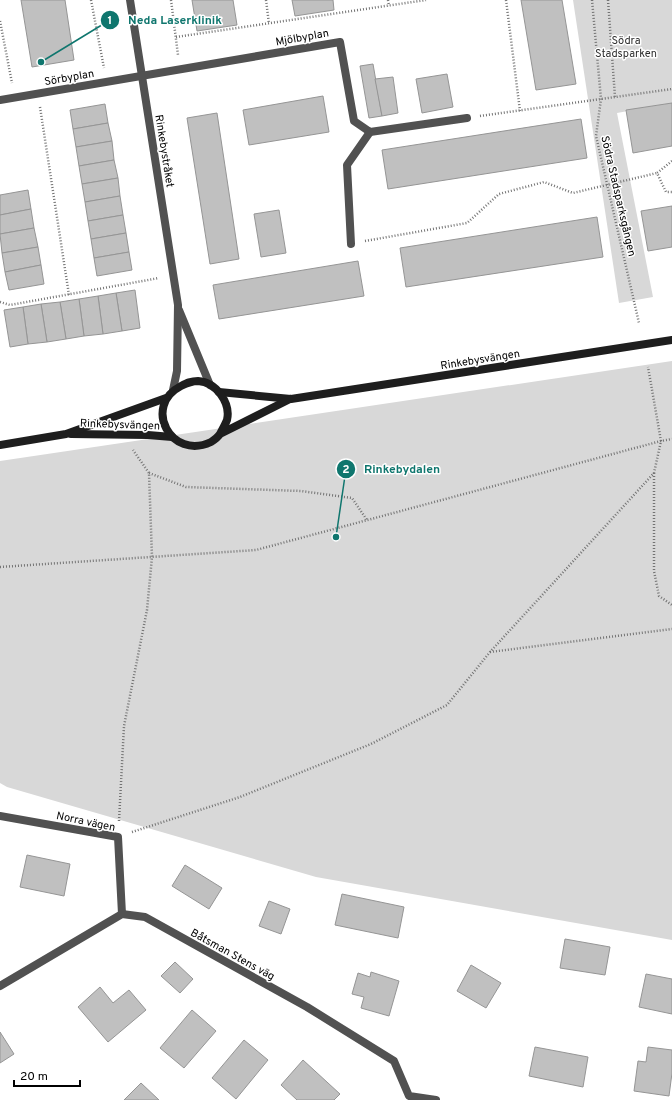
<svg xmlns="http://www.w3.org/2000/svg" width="672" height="1100" font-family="Overpass,sans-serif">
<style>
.green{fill:#d8d8d8}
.building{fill:#c0c0c0;stroke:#959595}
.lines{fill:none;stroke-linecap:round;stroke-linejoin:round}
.path{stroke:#737373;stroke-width:2.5;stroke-dasharray:1 2;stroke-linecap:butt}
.street{stroke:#515151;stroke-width:8}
.secondary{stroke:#1e1e1e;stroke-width:8}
.labels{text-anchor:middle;stroke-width:3;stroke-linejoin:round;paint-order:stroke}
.street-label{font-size:11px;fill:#000;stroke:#fff}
.park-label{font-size:11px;fill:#2f2f2f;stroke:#fff}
.leader{fill:none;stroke:#0f766e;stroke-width:1.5}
.callout-dot{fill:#0f766e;stroke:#fff;stroke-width:1.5}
.mark-label{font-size:12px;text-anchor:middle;font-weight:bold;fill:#fff}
.callout-label{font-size:12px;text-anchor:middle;font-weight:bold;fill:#0f766e;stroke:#fff;stroke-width:3;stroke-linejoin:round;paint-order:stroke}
</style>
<rect width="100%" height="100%" fill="#fff"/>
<g class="green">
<path d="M 573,0 L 672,0 L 672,103 L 617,113 L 653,297 L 619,303 Z"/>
<path d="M 672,361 L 672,940 L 316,877 L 7,787 L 0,783 L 0,461 Z"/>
</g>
<g class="building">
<path d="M 21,0 L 65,0 L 74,60 L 32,67 Z"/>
<path d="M 192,0 L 233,0 L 237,25 L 197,31 Z"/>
<path d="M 292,0 L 333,0 L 334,10 L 295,16 Z"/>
<path d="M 521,0 L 562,0 L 576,84 L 536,90 Z"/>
<path d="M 373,64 L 382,116 L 369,118 L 360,66 Z"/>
<path d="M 447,74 L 453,107 L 422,113 L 416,79 Z"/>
<path d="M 393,77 L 398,113 L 382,116 L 375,79 Z"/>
<path d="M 323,96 L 329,132 L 249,145 L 243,110 Z"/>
<path d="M 672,103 L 672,146 L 633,153 L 626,110 Z"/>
<path d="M 105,104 L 108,123 L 73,129 L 70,110 Z"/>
<path d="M 217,113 L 239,259 L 210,264 L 187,118 Z"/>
<path d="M 581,119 L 587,158 L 388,189 L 382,150 Z"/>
<path d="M 108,123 L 112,141 L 76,147 L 73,129 Z"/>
<path d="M 112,141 L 114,160 L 79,166 L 76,147 Z"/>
<path d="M 114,160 L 118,178 L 82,184 L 79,166 Z"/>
<path d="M 118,178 L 120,196 L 85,202 L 82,184 Z"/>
<path d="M 28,190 L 31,209 L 0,215 L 0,195 Z"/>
<path d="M 120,196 L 123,215 L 88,221 L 85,202 Z"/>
<path d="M 672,206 L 672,247 L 648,251 L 641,211 Z"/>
<path d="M 31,209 L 34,228 L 0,234 L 0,215 Z"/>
<path d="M 279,210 L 286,253 L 261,257 L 254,214 Z"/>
<path d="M 123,215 L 126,233 L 91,239 L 88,221 Z"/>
<path d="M 597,217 L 603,257 L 406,287 L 400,248 Z"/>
<path d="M 34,228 L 38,247 L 2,253 L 0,234 Z"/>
<path d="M 126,233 L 129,252 L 94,258 L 91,239 Z"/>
<path d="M 38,247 L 41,265 L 5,272 L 2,253 Z"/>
<path d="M 129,252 L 132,270 L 97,276 L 94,258 Z"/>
<path d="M 358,261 L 364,296 L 219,319 L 213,285 Z"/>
<path d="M 41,265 L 44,284 L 9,290 L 5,272 Z"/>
<path d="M 135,290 L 140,328 L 122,331 L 116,293 Z"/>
<path d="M 116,293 L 122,331 L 103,334 L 98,296 Z"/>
<path d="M 98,296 L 103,334 L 84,336 L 79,299 Z"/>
<path d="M 79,299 L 84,336 L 66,339 L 60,302 Z"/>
<path d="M 60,302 L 66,339 L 47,342 L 41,304 Z"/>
<path d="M 41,304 L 47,342 L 28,344 L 23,307 Z"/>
<path d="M 23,307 L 28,344 L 10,347 L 4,310 Z"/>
<path d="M 27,855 L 70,864 L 64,896 L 20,887 Z"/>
<path d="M 185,865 L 222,888 L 209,909 L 172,886 Z"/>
<path d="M 342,894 L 404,907 L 398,938 L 335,925 Z"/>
<path d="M 269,901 L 290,909 L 281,934 L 259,926 Z"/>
<path d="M 565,939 L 610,947 L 605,975 L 560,968 Z"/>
<path d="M 175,962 L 193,979 L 180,993 L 161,976 Z"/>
<path d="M 471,965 L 501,983 L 486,1008 L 457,991 Z"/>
<path d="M 371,972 L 399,981 L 389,1016 L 361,1008 L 364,997 L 352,994 L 358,973 L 370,977 Z"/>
<path d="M 646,974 L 672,979 L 672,1014 L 639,1007 Z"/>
<path d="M 100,987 L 113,1003 L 129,990 L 146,1010 L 108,1042 L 78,1007 Z"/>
<path d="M 192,1010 L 216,1031 L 184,1068 L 160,1048 Z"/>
<path d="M 0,1032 L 14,1054 L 0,1063 Z"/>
<path d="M 244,1040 L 268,1060 L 236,1099 L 212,1078 Z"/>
<path d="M 535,1047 L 588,1057 L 583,1087 L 529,1076 Z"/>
<path d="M 648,1047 L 672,1050 L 672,1073 L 669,1096 L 634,1091 L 638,1061 L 646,1062 Z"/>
<path d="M 303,1060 L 340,1094 L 334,1100 L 297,1100 L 281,1085 Z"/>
<path d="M 141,1083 L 159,1100 L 124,1100 Z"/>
</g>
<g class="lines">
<g class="path">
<path d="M 91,0 L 104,68"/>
<path d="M 171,0 L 178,55"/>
<path d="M 266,0 L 269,24"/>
<path d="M 388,0 L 389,6"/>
<path d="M 506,0 L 520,111"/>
<path d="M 592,0 L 601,99 L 596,136 L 639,323"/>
<path d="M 608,0 L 615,97"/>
<path d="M 0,21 L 12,83"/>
<path d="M 176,37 L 426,0"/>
<path d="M 40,107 L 69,295"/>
<path d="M 480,116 L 672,89"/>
<path d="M 672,161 L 657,173 L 666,192 L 672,192"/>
<path d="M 365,241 L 467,223 L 499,194 L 544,182 L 573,193 L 657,173"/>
<path d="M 0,302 L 10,305 L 159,278"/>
<path d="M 149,473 L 186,487 L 301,491 L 352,498 L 367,520"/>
<path d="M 654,473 L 654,571 L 659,596 L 672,605"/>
<path d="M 0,567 L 256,550 L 661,441 L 672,439"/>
<path d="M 490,652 L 672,629"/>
<path d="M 119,821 L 124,726 L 147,610 L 152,557 L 149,473 L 133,450"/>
<path d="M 132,832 L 240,797 L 371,744 L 447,705 L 490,652 L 654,473 L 661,441 L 648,367"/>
</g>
<g class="street">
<path d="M 130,0 L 178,305 L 177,371 L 173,390"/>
<path d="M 0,100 L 340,42 L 354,121 L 370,132 L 467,118"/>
<path d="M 351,244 L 347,165 L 370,132"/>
<path d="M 179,310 L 210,385"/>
<path d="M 0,816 L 118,837 L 122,914"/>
<path d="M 0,986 L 122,914 L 145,917 L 307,1007 L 394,1061 L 409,1096 L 436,1100"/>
</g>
<g class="secondary">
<path d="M 219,392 L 291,399 L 672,340"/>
<path d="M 71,434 L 148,435 L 172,437"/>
<path d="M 220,434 C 222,430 225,425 227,420 C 231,403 216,382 198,381 C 191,381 187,383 181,386 C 142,406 171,461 211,442 C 214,440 218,437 220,434 L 290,399"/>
<path d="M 0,445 L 66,434 L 166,398"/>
</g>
</g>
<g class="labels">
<g class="street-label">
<text transform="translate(302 37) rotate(-10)" y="4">Mjölbyplan</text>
<text transform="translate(69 77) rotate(-10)" y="4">Sörbyplan</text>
<text transform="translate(165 151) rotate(81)" y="4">Rinkebystråket</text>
<text transform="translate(619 196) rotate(77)" y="4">Södra Stadsparksgången</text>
<text transform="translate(480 359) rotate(-9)" y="4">Rinkebysvängen</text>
<text transform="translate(120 424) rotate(2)" y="4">Rinkebysvängen</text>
<text transform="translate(86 821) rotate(12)" y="4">Norra vägen</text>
<text transform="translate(233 954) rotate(29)" y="4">Båtsman Stens väg</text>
</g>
<g class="park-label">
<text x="626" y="44">Södra<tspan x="626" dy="13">Stadsparken</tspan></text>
</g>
</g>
<path class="leader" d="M41 62L110 20M336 537L346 469"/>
<g class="callout-dot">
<circle cx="41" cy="62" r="4"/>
<circle cx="336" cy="537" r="4"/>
<circle cx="110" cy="20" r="10"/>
<circle cx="346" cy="469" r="10"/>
</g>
<g class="mark-label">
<text x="110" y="24">1</text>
<text x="346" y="473">2</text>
</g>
<g class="callout-label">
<text x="175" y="24">Neda Laserklinik</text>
<text x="402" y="473">Rinkebydalen</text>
</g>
<path d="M14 1080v6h66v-6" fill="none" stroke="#000000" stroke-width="2"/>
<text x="20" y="1080" font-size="12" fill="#000000" stroke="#ffffff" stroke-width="3" paint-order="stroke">20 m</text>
</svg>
